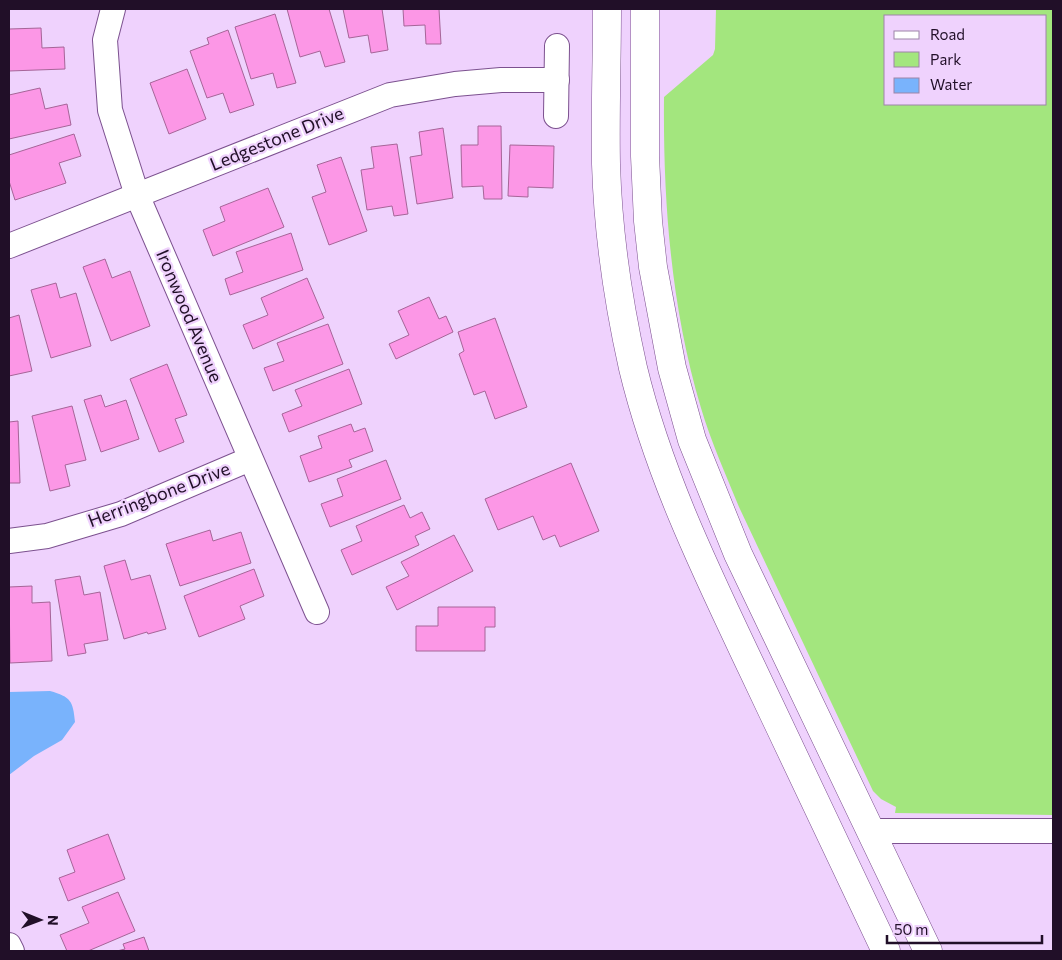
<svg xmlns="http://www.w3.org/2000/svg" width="1062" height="960" font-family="Commissioner,sans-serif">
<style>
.green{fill:#a3e67e;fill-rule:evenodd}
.water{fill:#79b3fc}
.building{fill:#fc97e6;stroke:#a66598}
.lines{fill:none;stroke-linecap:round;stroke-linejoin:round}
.minor-casing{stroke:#7c518f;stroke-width:26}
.major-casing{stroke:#7c518f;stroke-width:29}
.minor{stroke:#fff;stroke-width:24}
.major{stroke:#fff;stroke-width:28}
.labels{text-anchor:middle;stroke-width:4.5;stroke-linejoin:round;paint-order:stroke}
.street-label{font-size:18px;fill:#210f28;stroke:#efd2fd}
</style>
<rect width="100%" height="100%" fill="#efd2fd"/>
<path class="green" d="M 716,9 L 1053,9 L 1053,815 L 895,813 L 896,807 L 881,799 L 873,791 L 739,507 C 726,475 711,442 701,408 C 671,307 663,202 664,97 L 713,55 L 715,49 ZM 886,16 L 1046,16 L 1046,104 L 886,104 Z"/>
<path class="water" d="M 50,691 C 71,697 73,701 75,722 L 62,740 L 34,756 L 9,775 L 9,692 Z"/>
<g class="building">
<path d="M 287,9 L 329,9 L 345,62 L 325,67 L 320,51 L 300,57 Z"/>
<path d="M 343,9 L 382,9 L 388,50 L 371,53 L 368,35 L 349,38 Z"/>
<path d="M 403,9 L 439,9 L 441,44 L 426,44 L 425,25 L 404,26 Z"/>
<path d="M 275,14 L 296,83 L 277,88 L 273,73 L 251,79 L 235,27 Z"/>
<path d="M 41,28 L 42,48 L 64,47 L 65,69 L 9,71 L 9,29 Z"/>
<path d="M 228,30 L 254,105 L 230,113 L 223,93 L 207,98 L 190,51 L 209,44 L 207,38 Z"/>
<path d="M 187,69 L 206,119 L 169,134 L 150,83 Z"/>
<path d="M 40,88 L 45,109 L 67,104 L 71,125 L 9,139 L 9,95 Z"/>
<path d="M 478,126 L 501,126 L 502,199 L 484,199 L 483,186 L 462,187 L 461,145 L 478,145 Z"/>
<path d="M 443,128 L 453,198 L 417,204 L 410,157 L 422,155 L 419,132 Z"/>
<path d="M 74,134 L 81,156 L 59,163 L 66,183 L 15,200 L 9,181 L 9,155 Z"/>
<path d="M 397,144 L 408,214 L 394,216 L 392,206 L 367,210 L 361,170 L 374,168 L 371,147 Z"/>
<path d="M 510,145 L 554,146 L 553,188 L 528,187 L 528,197 L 508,196 Z"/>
<path d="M 341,157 L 367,231 L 329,245 L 312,197 L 326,192 L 317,165 Z"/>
<path d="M 268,188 L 284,227 L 213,256 L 203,230 L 225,221 L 220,207 Z"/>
<path d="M 291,233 L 303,270 L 230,295 L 225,279 L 243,272 L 236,252 Z"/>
<path d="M 105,259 L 112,278 L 130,271 L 150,326 L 111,341 L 83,267 Z"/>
<path d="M 307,278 L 324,318 L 253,349 L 243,325 L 268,315 L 261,298 Z"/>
<path d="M 56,283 L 60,298 L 76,293 L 91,346 L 51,358 L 31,290 Z"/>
<path d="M 429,297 L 439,319 L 446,316 L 453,332 L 396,359 L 389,344 L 409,335 L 398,311 Z"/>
<path d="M 19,315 L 32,371 L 9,376 L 9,318 Z"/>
<path d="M 495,318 L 527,407 L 495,419 L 485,391 L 474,395 L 459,354 L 464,351 L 458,332 Z"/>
<path d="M 328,324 L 343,364 L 273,391 L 264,368 L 284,361 L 277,343 Z"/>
<path d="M 167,364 L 187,415 L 175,419 L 184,442 L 159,452 L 130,379 Z"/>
<path d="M 349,369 L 362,404 L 289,432 L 282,414 L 302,406 L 295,390 Z"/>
<path d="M 101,395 L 105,407 L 126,400 L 139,439 L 101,452 L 84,400 Z"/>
<path d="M 72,406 L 86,460 L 65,465 L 70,486 L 50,491 L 32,416 Z"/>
<path d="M 18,421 L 20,483 L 9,483 L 9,422 Z"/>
<path d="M 351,424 L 354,432 L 365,428 L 373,451 L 349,460 L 352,467 L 309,482 L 300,456 L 322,448 L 318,436 Z"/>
<path d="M 386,460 L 401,499 L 330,527 L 321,504 L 343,496 L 337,479 Z"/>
<path d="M 571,463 L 599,531 L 560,547 L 555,535 L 543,540 L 533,516 L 498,530 L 485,499 Z"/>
<path d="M 404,505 L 410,518 L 422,512 L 430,529 L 415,536 L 419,545 L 352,575 L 341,550 L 362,541 L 356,526 Z"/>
<path d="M 210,530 L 213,541 L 241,532 L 251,563 L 180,586 L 166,544 Z"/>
<path d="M 454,535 L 473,571 L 397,610 L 386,587 L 409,576 L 401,562 Z"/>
<path d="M 125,560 L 131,580 L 150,575 L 166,629 L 148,634 L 147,632 L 124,639 L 104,566 Z"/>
<path d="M 254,569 L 264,596 L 240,606 L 245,619 L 199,637 L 184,596 Z"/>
<path d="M 80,576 L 84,595 L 100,592 L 108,640 L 84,644 L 86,653 L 68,656 L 55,580 Z"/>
<path d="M 32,586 L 32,603 L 50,602 L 52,661 L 10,663 L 9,587 Z"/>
<path d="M 438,607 L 495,607 L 495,627 L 485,627 L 485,651 L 416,651 L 416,626 L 438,626 Z"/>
<path d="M 108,834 L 125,879 L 68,901 L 59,878 L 75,872 L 67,850 Z"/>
<path d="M 118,892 L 135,931 L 88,951 L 67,951 L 60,935 L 89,923 L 82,907 Z"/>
<path d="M 144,937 L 149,951 L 117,951 L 125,949 L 123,944 Z"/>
</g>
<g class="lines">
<g class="minor-casing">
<g id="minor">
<path d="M 113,9 L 105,40 L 110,110 L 137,195 L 317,612"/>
<path d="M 556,116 L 557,46"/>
<path d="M 9,246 L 390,95 L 455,84 L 501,80 L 557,80"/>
<path d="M 9,541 L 47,536 L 121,514 L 250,459"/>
<path d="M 871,831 L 1053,831"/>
<path d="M 9,945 L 12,951"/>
</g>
</g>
<g class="major-casing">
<g id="major">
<path d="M 607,9 C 607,60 605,112 606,164 C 608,232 618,301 633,368 C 658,472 705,569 751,666 C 796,761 841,856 886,951"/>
<path d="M 645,9 L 645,156 L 648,221 L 653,267 L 672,368 L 692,440 L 738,554 L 928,951"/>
</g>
</g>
<use href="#minor" class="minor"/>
<use href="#major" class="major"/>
</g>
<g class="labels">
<g class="street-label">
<text transform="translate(277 139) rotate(-22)" y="6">Ledgestone Drive</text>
<text transform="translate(189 316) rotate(67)" y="6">Ironwood Avenue</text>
<text transform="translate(159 495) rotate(-21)" y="6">Herringbone Drive</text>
</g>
</g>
<rect width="1062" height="960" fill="none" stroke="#210f28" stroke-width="20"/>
<rect x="884" y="15" width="162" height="90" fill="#efd2fd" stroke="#9d84a8"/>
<rect x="894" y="31" width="25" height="8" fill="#ffffff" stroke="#9d84a8"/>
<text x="930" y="40" font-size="15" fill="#210f28">Road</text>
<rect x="894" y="52" width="25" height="15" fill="#a3e67e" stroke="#9d84a8"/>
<text x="930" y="65" font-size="15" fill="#210f28">Park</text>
<rect x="894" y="78" width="25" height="15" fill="#79b3fc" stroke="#9d84a8"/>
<text x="930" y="90" font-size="15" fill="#210f28">Water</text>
<g transform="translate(40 920) rotate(91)" stroke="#efd2fd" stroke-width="4" paint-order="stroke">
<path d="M0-4L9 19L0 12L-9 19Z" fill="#210f28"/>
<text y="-8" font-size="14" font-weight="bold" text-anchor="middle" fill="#210f28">N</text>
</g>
<path d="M887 935v8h155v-8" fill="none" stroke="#210f28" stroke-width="2.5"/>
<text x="894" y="935" font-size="15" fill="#210f28" stroke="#efd2fd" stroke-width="4" paint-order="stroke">50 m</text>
</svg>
